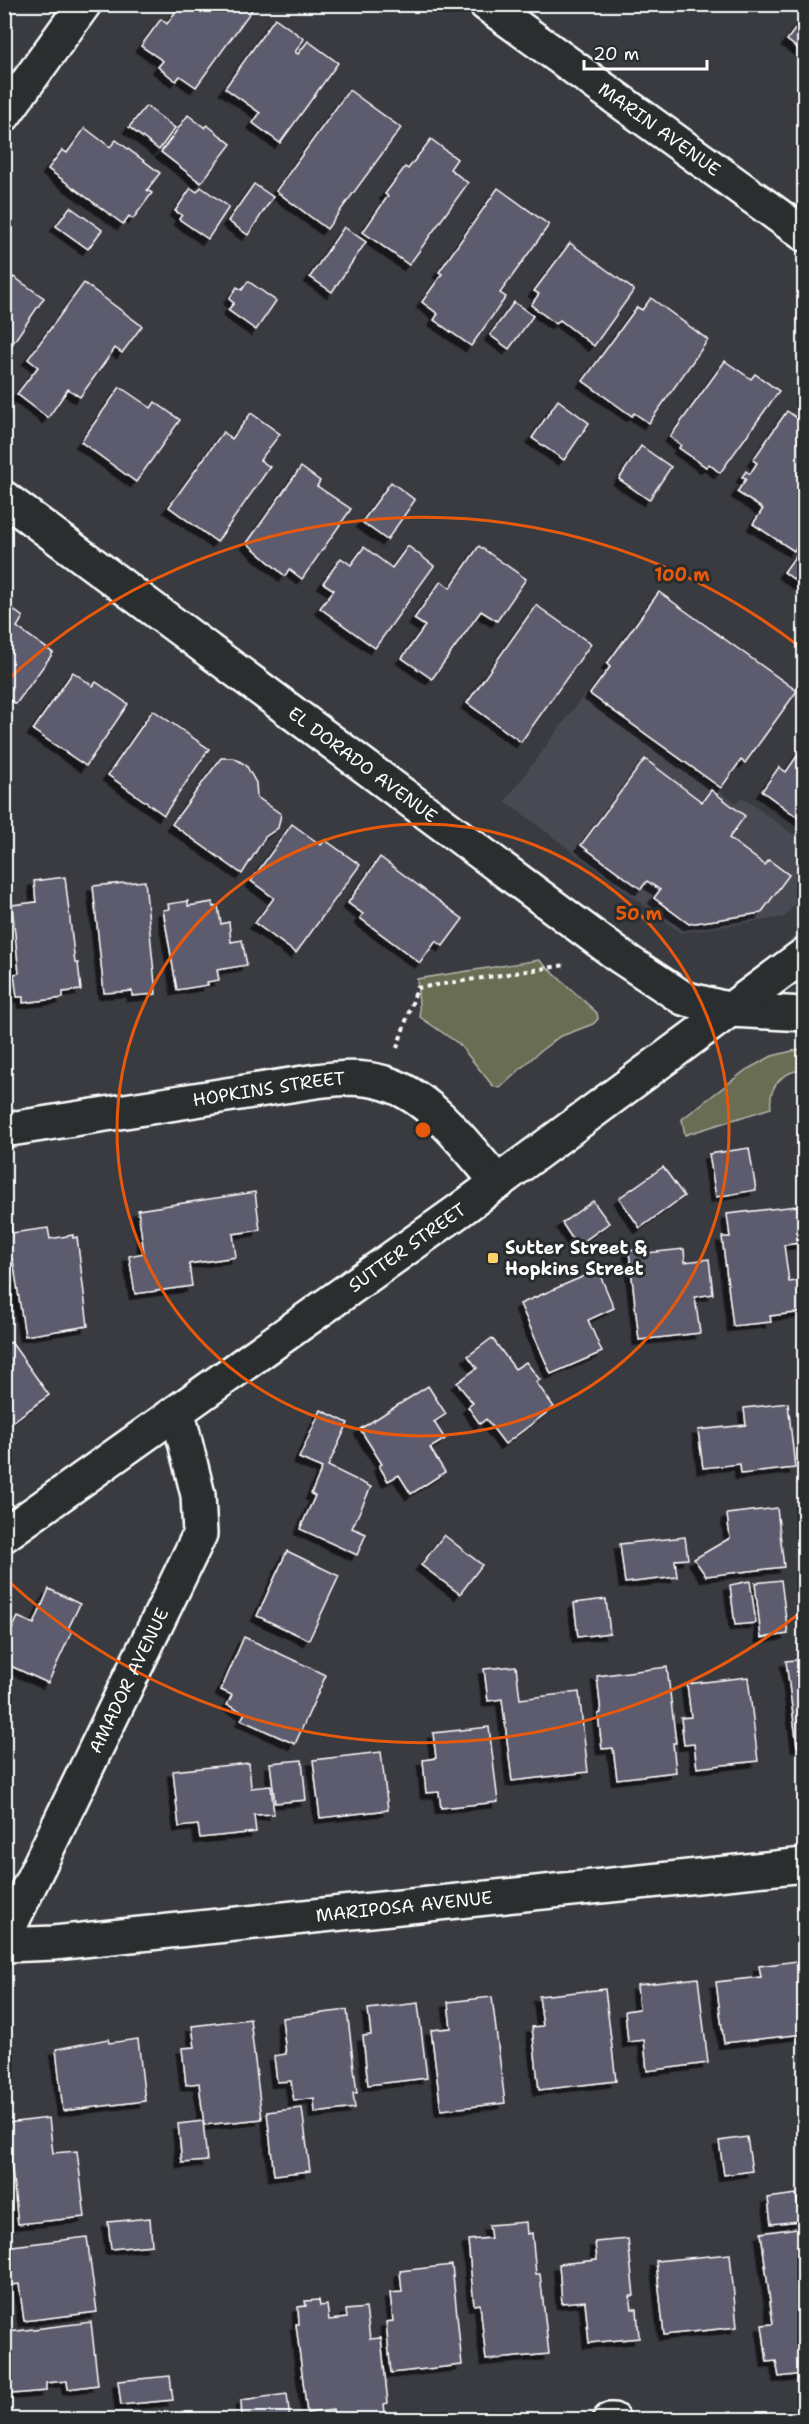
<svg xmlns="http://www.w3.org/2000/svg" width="809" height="2424" font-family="'Shantell Sans',sans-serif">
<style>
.built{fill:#484952}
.green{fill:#676d53;stroke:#b3b6a9;stroke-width:1.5}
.building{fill:#5d5c6e;stroke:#fff;stroke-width:1.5;filter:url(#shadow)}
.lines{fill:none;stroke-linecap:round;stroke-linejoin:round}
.street-casing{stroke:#fff;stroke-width:38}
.secondary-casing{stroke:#fff;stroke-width:38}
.path{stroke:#fff;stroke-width:4;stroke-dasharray:4.5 4.5;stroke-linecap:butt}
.street{stroke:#2a2d2e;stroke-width:33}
.secondary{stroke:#2a2d2e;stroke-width:33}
.ring{fill:none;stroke:#e8590c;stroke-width:3}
.poi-dot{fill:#ffd166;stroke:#2a2d2e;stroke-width:2}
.labels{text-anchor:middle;stroke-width:6;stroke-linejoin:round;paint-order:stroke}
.street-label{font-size:18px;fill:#fff;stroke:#2a2d2e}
.poi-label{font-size:18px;font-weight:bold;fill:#fff;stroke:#2a2d2e;text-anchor:start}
.centre{fill:#e8590c;stroke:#2a2d2e;stroke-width:3}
.ring-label{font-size:18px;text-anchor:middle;font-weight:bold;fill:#e8590c;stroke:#2a2d2e;stroke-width:6;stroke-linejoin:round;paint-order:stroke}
</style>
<defs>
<filter id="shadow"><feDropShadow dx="-5.5" dy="5.5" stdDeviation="0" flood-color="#0009"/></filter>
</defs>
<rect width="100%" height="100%" fill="#393b41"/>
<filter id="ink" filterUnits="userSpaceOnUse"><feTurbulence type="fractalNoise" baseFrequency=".0167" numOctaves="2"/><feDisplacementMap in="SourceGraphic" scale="12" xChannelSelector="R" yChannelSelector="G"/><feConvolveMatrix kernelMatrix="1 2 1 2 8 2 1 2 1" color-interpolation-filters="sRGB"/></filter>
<g filter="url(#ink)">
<path class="built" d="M 584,695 L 736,803 L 742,797 L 804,842 L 804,891 L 785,917 L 681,933 L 505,801 Z"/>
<g class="green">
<path d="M 539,960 L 597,1013 L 598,1019 L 593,1024 L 559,1037 L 539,1052 L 500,1088 L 493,1086 L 459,1044 L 420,1017 L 417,979 Z"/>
<path d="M 804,1048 L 804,1070 C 783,1070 768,1087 771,1108 L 685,1135 L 682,1119 L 746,1070 L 772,1056 Z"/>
</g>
<g class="building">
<path d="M 181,4 L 250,4 L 254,7 L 196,87 L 180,76 L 176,81 L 158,67 L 163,61 L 141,46 L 161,19 L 167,24 Z"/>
<path d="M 804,17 L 804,53 L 787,40 Z"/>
<path d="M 275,18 L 304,39 L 295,52 L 298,54 L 308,41 L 338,63 L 280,143 L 253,123 L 260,113 L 225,88 Z"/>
<path d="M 349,90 L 401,128 L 327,229 L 276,191 Z"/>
<path d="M 146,106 L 175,128 L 159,150 L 129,127 Z"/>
<path d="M 188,115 L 205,128 L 207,125 L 231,144 L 201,183 L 161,152 Z"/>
<path d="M 85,128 L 110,147 L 116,140 L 160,173 L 147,190 L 152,193 L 133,219 L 129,216 L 123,224 L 48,169 L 62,150 L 67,153 Z"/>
<path d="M 431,139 L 457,159 L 450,169 L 468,183 L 409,265 L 363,232 L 388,196 L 385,194 L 405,167 L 408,169 Z"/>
<path d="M 254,184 L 273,197 L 248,235 L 228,221 Z"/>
<path d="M 201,187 L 229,207 L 208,239 L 179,219 L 182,215 L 175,211 L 191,188 L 197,192 Z"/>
<path d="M 498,188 L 549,225 L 500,293 L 506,297 L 471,346 L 434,320 L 438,314 L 422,302 L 442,274 L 439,272 Z"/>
<path d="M 70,207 L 102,230 L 88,249 L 56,226 Z"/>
<path d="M 344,227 L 366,242 L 332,292 L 310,277 Z"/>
<path d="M 570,243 L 634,290 L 594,346 L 560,320 L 556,324 L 531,305 L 539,294 L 534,291 Z"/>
<path d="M 14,277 L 44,298 L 4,356 L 4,280 L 9,283 Z"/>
<path d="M 248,281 L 276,301 L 256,330 L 228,310 L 234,303 L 229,299 L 237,287 L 242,290 Z"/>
<path d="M 84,283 L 142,326 L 122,353 L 115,348 L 80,397 L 68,389 L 48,418 L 17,394 L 38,367 L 28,359 Z"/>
<path d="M 651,298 L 708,340 L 649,423 L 634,413 L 632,416 L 583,381 L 637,307 L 642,310 Z"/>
<path d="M 514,302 L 533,316 L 509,349 L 490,335 Z"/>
<path d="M 725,361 L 751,379 L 755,374 L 779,391 L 720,473 L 709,464 L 706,467 L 679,448 L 681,445 L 670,437 Z"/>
<path d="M 120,387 L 151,408 L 155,402 L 180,420 L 136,482 L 81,442 Z"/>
<path d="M 558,400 L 589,423 L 564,460 L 532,438 Z"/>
<path d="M 787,411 L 804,423 L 804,535 L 794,551 L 753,524 L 763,509 L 737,492 L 746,479 L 742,477 L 746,471 L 750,474 L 757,463 L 753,460 Z"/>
<path d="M 251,413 L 280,434 L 260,460 L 270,467 L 217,542 L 169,507 L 223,432 L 232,439 Z"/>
<path d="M 641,446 L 671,467 L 649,500 L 619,479 Z"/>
<path d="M 301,467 L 320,481 L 317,486 L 351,509 L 302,579 L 289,569 L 285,576 L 247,543 Z"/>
<path d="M 391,482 L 415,500 L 387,540 L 362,522 Z"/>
<path d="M 804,544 L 804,587 L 784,572 Z"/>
<path d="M 408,546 L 434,566 L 375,648 L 320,608 L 334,590 L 323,583 L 341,558 L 351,565 L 364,547 L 392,568 Z"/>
<path d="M 479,546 L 526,579 L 497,621 L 481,611 L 432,679 L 402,658 L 425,626 L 414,619 L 441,581 L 450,588 Z"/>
<path d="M 659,592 L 797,691 L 745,763 L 741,760 L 721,788 L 590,694 L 610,667 L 607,664 Z"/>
<path d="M 4,603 L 23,617 L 17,627 L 53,653 L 16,704 L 4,696 Z"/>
<path d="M 536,605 L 591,644 L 521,742 L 467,703 Z"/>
<path d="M 73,672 L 93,686 L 96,682 L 128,704 L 86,766 L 33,730 Z"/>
<path d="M 153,710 L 209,749 L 164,815 L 108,775 Z"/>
<path d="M 804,746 L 804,822 L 762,791 L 779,767 L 786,772 Z"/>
<path d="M 221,758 L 234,758 L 246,765 L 256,783 L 257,797 L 281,814 L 278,828 L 265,837 L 242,874 L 172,824 Z"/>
<path d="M 645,759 L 702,802 L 711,790 L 745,816 L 729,838 L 765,865 L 769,860 L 789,875 L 761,913 L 689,924 L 654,898 L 660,890 L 647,881 L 641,889 L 581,845 Z"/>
<path d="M 292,824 L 321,845 L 325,840 L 360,865 L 296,953 L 255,923 L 274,898 L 251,881 Z"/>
<path d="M 380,857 L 463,919 L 443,946 L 436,941 L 420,963 L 360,918 L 363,914 L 348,903 Z"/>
<path d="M 65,877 L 75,963 L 78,963 L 81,990 L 63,992 L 63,998 L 23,1003 L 23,997 L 17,997 L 14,974 L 19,973 L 12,905 L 36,902 L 34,881 Z"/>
<path d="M 145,881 L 156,994 L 132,996 L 132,991 L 104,993 L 93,886 Z"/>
<path d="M 188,901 L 188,906 L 213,902 L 213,907 L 218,906 L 221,924 L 229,922 L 231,942 L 242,940 L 247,965 L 217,970 L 219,980 L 207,982 L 208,985 L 177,990 L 163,910 L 169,909 L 168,904 Z"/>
<path d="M 749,1148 L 756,1190 L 716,1197 L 709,1154 Z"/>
<path d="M 663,1167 L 684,1196 L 640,1228 L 619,1198 Z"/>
<path d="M 255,1192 L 260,1230 L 233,1234 L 236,1257 L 189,1264 L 192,1286 L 135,1294 L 129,1256 L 144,1253 L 138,1210 Z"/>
<path d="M 593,1201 L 609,1223 L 577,1246 L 562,1223 Z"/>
<path d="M 797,1206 L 801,1243 L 784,1245 L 789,1282 L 804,1280 L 804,1312 L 770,1316 L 771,1322 L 733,1326 L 722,1237 L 730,1237 L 727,1214 Z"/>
<path d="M 10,1221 L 12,1233 L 48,1228 L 50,1239 L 73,1235 L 73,1238 L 77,1237 L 88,1326 L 25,1336 L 13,1260 L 4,1261 L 4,1222 Z"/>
<path d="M 646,1249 L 647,1253 L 684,1249 L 685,1262 L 709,1259 L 713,1294 L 695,1297 L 700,1333 L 639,1340 L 629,1251 Z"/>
<path d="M 598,1270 L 614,1308 L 588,1320 L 602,1352 L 551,1374 L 520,1304 Z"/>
<path d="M 492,1338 L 515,1369 L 526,1362 L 540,1380 L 536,1382 L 554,1407 L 505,1444 L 486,1419 L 480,1424 L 468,1407 L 473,1403 L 457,1383 L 477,1368 L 468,1356 Z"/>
<path d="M 11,1342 L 49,1395 L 4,1428 L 4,1347 Z"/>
<path d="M 428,1386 L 446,1414 L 434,1422 L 445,1439 L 430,1448 L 445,1472 L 411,1494 L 399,1475 L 388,1481 L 379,1466 L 382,1464 L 360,1429 Z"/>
<path d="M 788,1403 L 795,1468 L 741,1474 L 740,1464 L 703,1468 L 698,1430 L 746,1425 L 744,1408 Z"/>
<path d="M 321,1410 L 348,1423 L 328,1466 L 371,1487 L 352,1528 L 366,1534 L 357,1555 L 300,1529 L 315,1496 L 311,1494 L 322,1468 L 299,1458 Z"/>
<path d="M 777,1508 L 784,1567 L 706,1576 L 694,1559 L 730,1538 L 727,1514 Z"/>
<path d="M 444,1535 L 482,1565 L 460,1594 L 421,1565 Z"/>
<path d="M 685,1537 L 688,1559 L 675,1560 L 677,1577 L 625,1583 L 620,1544 Z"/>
<path d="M 287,1551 L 339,1576 L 309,1640 L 257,1616 Z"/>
<path d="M 781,1580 L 788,1634 L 761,1638 L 755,1583 Z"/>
<path d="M 750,1581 L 756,1623 L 735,1625 L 730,1585 Z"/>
<path d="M 49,1589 L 80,1604 L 68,1629 L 72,1631 L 48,1683 L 4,1663 L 4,1646 L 18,1617 L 34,1624 Z"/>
<path d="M 606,1599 L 610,1633 L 578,1637 L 574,1603 Z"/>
<path d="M 244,1637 L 326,1675 L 295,1744 L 241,1720 L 245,1713 L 227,1705 L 232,1695 L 221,1690 Z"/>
<path d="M 804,1659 L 804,1745 L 797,1746 L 786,1661 Z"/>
<path d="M 516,1666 L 520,1699 L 579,1692 L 588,1772 L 512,1781 L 502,1699 L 488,1701 L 484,1669 Z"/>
<path d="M 667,1667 L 676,1743 L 673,1743 L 676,1772 L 617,1779 L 613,1748 L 602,1749 L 598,1714 L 601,1713 L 597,1676 Z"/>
<path d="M 748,1677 L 758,1761 L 697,1768 L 694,1744 L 684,1745 L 681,1718 L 691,1717 L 687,1684 Z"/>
<path d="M 489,1727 L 498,1802 L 441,1808 L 439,1792 L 426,1793 L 423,1760 L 436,1758 L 433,1733 Z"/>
<path d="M 381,1752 L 388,1810 L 320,1818 L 313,1760 Z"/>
<path d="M 302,1760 L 306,1800 L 275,1803 L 270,1763 Z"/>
<path d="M 249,1763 L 251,1788 L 271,1786 L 274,1814 L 254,1815 L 256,1832 L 200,1838 L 198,1825 L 179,1827 L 173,1771 Z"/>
<path d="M 797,1961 L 804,2034 L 724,2043 L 716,1982 L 761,1977 L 759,1966 Z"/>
<path d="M 698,1978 L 708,2063 L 647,2071 L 644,2040 L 628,2042 L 625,2011 L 639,2009 L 637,1985 Z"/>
<path d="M 605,1989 L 616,2081 L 539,2090 L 532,2027 L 543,2026 L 539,1996 Z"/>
<path d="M 492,1997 L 505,2103 L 441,2110 L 431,2030 L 451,2028 L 448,2002 Z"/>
<path d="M 418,2003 L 427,2078 L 368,2085 L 363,2036 L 371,2035 L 368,2009 Z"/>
<path d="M 347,2010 L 357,2093 L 353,2093 L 355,2108 L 315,2113 L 314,2098 L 294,2101 L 291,2081 L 277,2082 L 274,2056 L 286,2054 L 282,2018 Z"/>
<path d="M 250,2019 L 262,2119 L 204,2125 L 199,2083 L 186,2085 L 182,2048 L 195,2047 L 192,2026 Z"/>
<path d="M 108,2039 L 109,2043 L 138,2039 L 145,2101 L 63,2111 L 56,2049 Z"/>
<path d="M 302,2108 L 310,2171 L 274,2175 L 267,2112 Z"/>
<path d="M 49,2118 L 53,2153 L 77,2151 L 85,2217 L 18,2224 L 7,2123 Z"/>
<path d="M 203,2121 L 207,2161 L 182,2163 L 178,2124 Z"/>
<path d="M 747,2137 L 752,2171 L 724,2175 L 719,2141 Z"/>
<path d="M 796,2194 L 800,2221 L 771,2224 L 768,2198 Z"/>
<path d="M 150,2218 L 152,2245 L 111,2249 L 108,2222 Z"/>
<path d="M 526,2222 L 527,2234 L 532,2233 L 536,2274 L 540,2274 L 549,2354 L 486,2360 L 480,2304 L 474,2305 L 468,2240 L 491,2238 L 489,2225 Z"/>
<path d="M 804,2227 L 804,2374 L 779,2377 L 776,2361 L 767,2362 L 762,2325 L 773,2324 L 761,2233 Z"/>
<path d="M 87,2237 L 97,2312 L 24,2321 L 19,2284 L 4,2286 L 4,2247 Z"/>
<path d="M 628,2239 L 634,2296 L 630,2296 L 632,2309 L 637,2309 L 639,2338 L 589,2343 L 585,2301 L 562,2303 L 559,2264 L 597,2260 L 595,2242 Z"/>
<path d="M 730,2254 L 737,2327 L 664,2335 L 656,2261 Z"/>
<path d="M 452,2265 L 462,2365 L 391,2373 L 386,2322 L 393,2321 L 390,2293 L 402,2292 L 400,2271 Z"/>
<path d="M 319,2300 L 320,2306 L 327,2305 L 329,2320 L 347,2318 L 346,2310 L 366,2308 L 370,2339 L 381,2338 L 388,2403 L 384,2404 L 386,2420 L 362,2420 L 362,2417 L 335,2420 L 333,2410 L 307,2413 L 296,2324 L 299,2324 L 298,2307 L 306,2306 L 305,2301 Z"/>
<path d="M 91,2322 L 98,2385 L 68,2389 L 67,2381 L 46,2383 L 46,2391 L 12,2394 L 11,2385 L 4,2386 L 4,2343 L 10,2343 L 9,2332 Z"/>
<path d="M 170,2376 L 173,2400 L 121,2405 L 118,2381 Z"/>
<path d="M 287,2394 L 290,2420 L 242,2420 L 241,2400 Z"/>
</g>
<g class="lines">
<g class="street-casing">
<g id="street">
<path d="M 4,115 L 84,4"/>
<path id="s1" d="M 4,498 L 621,957 L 683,998 L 731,1010"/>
<path id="s2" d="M 4,1938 L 200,1534 L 198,1495 L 178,1413"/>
<path id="s3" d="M 4,1945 L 54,1943 L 804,1865"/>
<path d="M 610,2420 L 613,2420"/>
</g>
</g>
<g class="secondary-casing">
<g id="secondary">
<path id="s4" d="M 486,4 L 804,234"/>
<path d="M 731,1010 L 804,1014"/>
<path id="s5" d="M 4,1130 L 316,1081 C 339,1078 362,1076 385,1083 C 432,1097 467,1147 498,1183"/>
<path id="s6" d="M 4,1535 L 460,1210 L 804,955"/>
</g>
</g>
<path class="path" d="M 397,1048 L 417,988 L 566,965"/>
<use href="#street" class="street"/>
<use href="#secondary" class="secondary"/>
</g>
</g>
<g class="ring">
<circle cx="423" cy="1130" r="306"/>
<path d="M800 1613A613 613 0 0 1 5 1578M5 682A613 613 0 0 1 800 647"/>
</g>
<rect class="poi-dot" x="487" y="1252" width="12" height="12" rx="3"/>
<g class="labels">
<g class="street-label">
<text dy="6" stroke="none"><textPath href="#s4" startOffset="214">MARIN AVENUE</textPath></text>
<text dy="6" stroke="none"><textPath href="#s1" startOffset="447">EL DORADO AVENUE</textPath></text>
<text dy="6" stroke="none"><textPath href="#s5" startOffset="268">HOPKINS STREET</textPath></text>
<text dy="6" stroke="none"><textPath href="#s6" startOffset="495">SUTTER STREET</textPath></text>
<text dy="6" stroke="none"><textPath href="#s2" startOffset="286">AMADOR AVENUE</textPath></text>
<text dy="6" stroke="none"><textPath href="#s3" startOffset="402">MARIPOSA AVENUE</textPath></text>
</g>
<g class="poi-label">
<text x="505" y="1254">Sutter Street &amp;<tspan x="505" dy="21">Hopkins Street</tspan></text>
</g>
</g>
<circle cx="423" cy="1130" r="9" class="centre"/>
<g class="ring-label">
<text x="682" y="581">100 m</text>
<text x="639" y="920">50 m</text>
</g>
<rect width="809" height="2424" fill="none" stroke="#2a2d2e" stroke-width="24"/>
<rect x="12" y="12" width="785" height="2400" fill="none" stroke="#fff" stroke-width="2" filter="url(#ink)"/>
<path d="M584 60v9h123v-9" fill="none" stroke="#ffffff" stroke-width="3"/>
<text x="593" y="60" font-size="18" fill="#ffffff" stroke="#2a2d2e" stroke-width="4.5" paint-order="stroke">20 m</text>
</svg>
